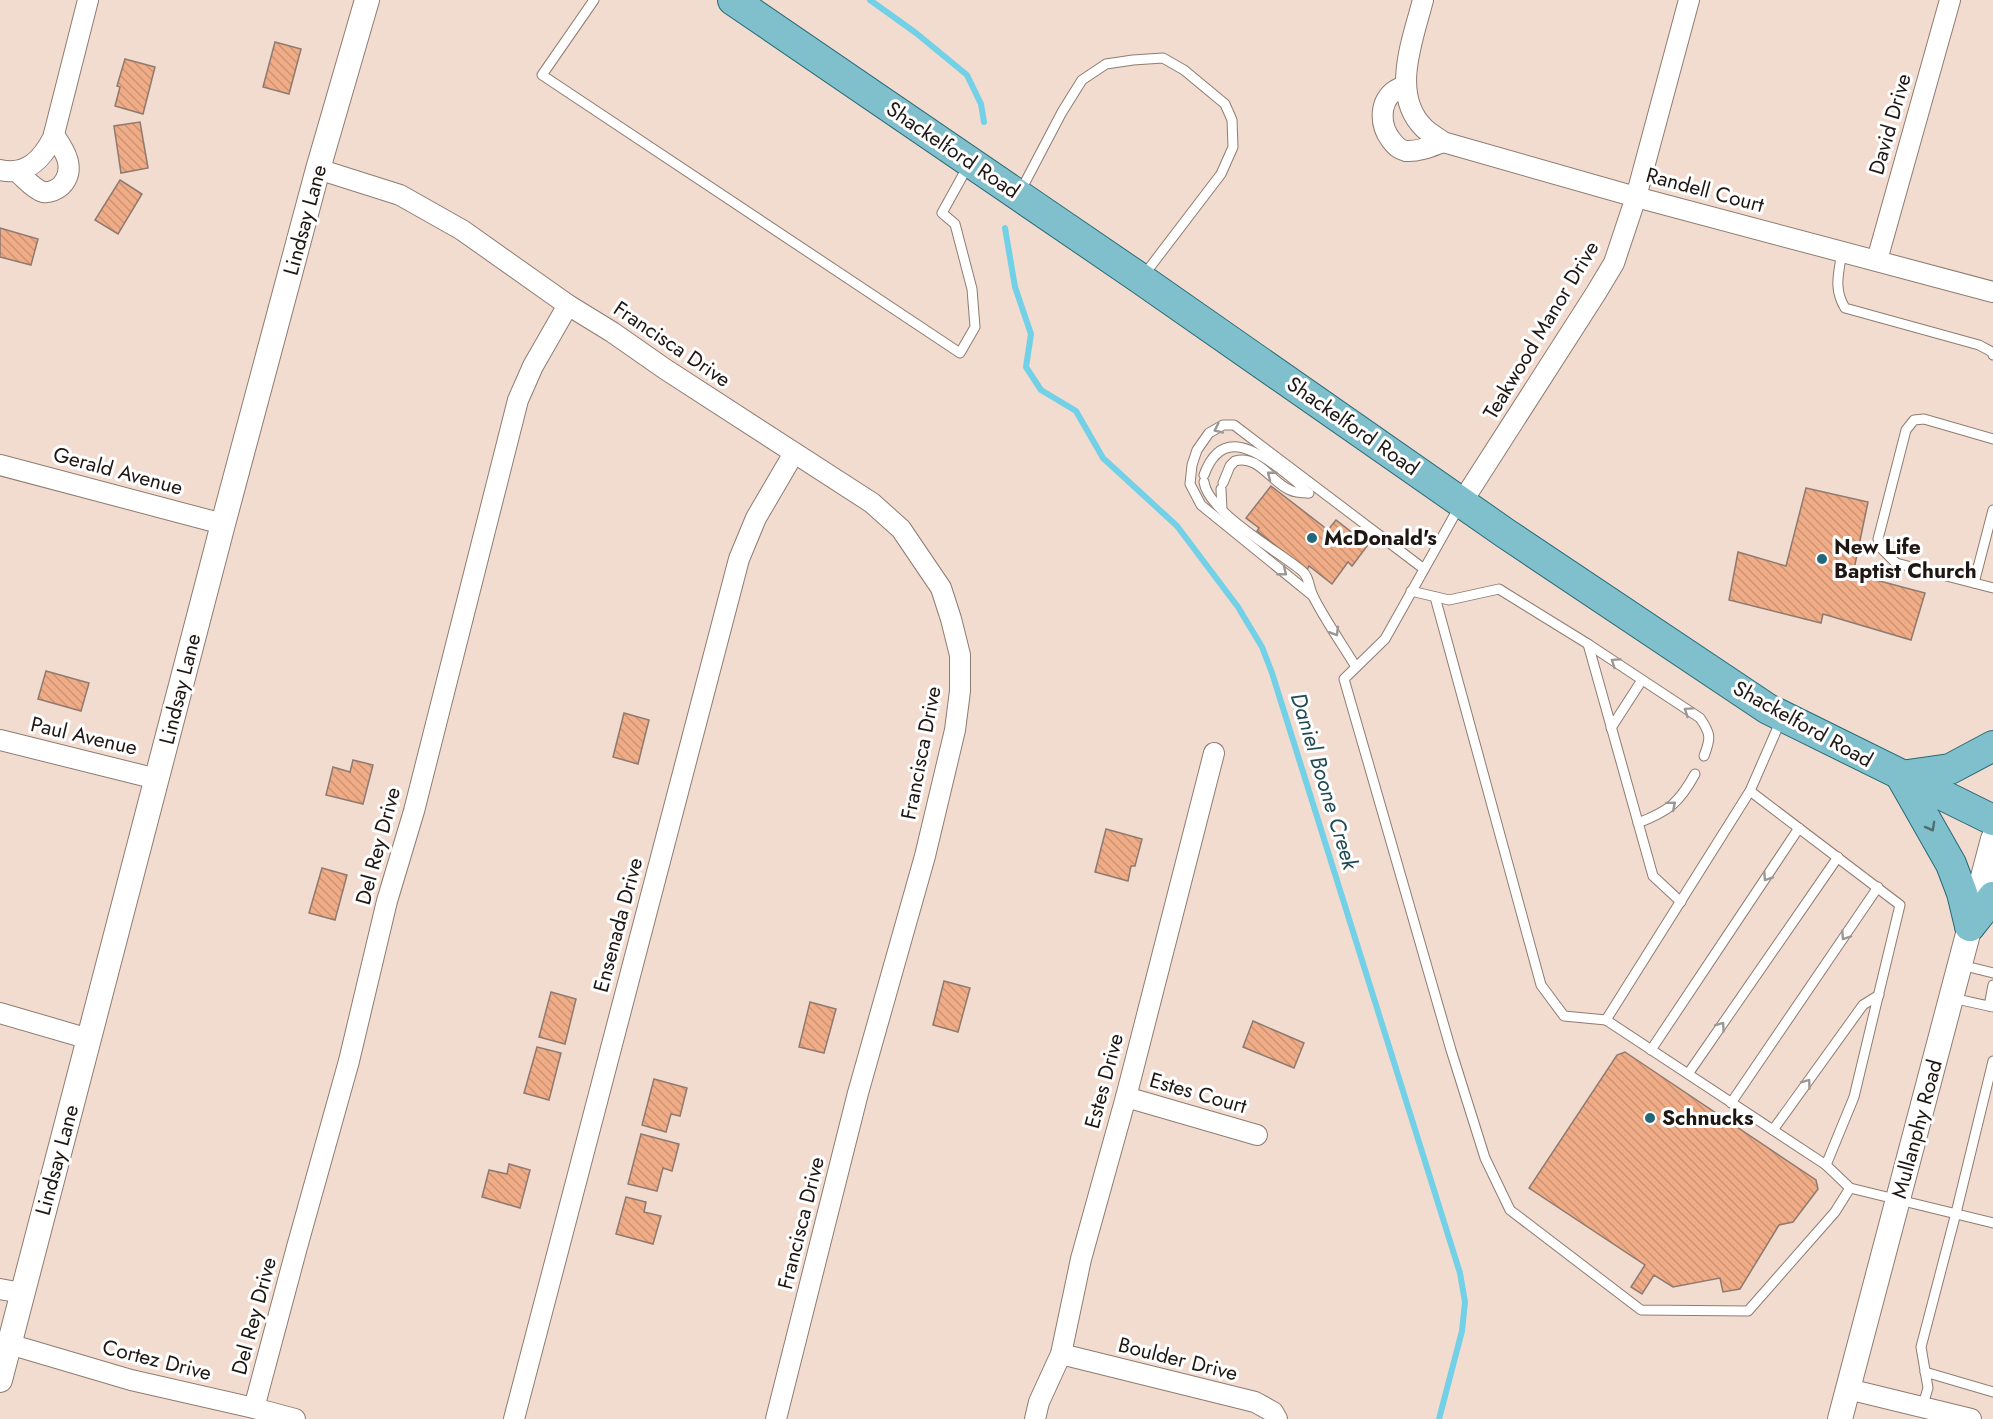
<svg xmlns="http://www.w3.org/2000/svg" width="1993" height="1419" font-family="Jost,sans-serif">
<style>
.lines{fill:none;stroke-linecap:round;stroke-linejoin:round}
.stream{stroke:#72d0e7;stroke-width:6}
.building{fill:url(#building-back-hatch);stroke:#8e7a70;stroke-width:1.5}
.service-casing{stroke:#8f7c71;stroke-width:11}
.minor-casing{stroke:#8f7c71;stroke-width:22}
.tertiary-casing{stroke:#8f7c71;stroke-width:26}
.primary-casing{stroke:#266a76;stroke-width:32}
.service{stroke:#fff;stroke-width:9}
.minor{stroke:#fff;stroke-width:20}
.tertiary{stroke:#fff;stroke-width:24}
.primary{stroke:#80c0cd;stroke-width:30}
.oneway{stroke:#9a9795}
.oneway2{stroke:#4f6c70}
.poi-dot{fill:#236878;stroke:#fff;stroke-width:2}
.labels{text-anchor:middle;stroke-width:6;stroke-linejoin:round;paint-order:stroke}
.street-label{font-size:21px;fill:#1e1713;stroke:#fff}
.poi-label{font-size:21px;font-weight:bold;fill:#1e1713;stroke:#fff;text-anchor:start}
.water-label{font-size:22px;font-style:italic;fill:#204b55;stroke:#fff}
</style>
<defs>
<pattern id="building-back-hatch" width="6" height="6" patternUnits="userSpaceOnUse" patternTransform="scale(1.5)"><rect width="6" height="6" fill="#f0ac86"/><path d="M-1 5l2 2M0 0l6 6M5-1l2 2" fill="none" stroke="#cd9373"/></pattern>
</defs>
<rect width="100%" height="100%" fill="#f2dcd0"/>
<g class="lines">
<g class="stream">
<path d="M 870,0 L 916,33 L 967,75 L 981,104 L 984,122"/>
<path d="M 1005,228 L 1015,287 L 1031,334 L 1026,367 L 1041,390 L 1076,411 L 1103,458 L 1177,526 L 1238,607 L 1262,647 L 1272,673 L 1460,1273 L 1465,1302 L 1462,1331 L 1439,1419"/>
</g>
</g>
<g class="building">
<path d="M 275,42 L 301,49 L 289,94 L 263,87 Z"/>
<path d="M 125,59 L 155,67 L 143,114 L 115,106 L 120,87 L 117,86 Z"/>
<path d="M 140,122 L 148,168 L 121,173 L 114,126 Z"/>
<path d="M 120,180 L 142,194 L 118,234 L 95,220 Z"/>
<path d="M 0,228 L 38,239 L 31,265 L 0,257 Z"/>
<path d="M 1271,486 L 1328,530 L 1336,520 L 1368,545 L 1352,566 L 1348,562 L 1332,584 L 1309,566 L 1307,570 L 1257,531 L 1259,528 L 1246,518 Z"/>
<path d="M 1806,488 L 1868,502 L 1853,574 L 1925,593 L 1911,640 L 1823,614 L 1821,623 L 1729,600 L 1738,552 L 1786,566 Z"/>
<path d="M 46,671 L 89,683 L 81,711 L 38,699 Z"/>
<path d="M 624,713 L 649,720 L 638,764 L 613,757 Z"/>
<path d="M 353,760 L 373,765 L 363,804 L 326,795 L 333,767 L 350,772 Z"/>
<path d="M 1106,829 L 1142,839 L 1135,866 L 1131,866 L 1128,881 L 1095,872 Z"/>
<path d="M 322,868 L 347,875 L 335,920 L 309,913 Z"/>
<path d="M 944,981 L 970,988 L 958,1032 L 933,1025 Z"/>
<path d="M 551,992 L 576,999 L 565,1044 L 539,1037 Z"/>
<path d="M 810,1002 L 836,1009 L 824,1053 L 799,1047 Z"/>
<path d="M 1253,1021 L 1304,1043 L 1294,1068 L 1243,1047 Z"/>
<path d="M 537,1047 L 561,1053 L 549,1100 L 524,1093 Z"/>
<path d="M 1625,1052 L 1816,1180 L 1818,1189 L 1793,1222 L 1779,1225 L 1740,1289 L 1723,1292 L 1720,1278 L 1673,1287 L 1654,1275 L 1642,1294 L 1631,1287 L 1645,1265 L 1529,1188 L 1617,1055 Z"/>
<path d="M 654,1079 L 687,1088 L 680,1116 L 671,1114 L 666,1132 L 642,1125 Z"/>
<path d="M 641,1134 L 679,1144 L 672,1171 L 663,1168 L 657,1191 L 628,1184 Z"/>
<path d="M 509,1164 L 530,1170 L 520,1208 L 482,1197 L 489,1170 L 507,1174 Z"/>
<path d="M 626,1197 L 646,1202 L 644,1212 L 661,1216 L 653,1244 L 616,1234 Z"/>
</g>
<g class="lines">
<g class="service-casing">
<g id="service">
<path d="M 594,0 L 542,75 L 960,353 L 975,327 L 972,289 L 955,224 L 942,213 L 968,166"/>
<path d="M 1020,192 L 1062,112 L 1082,80 L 1106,64 L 1133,60 L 1163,58 L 1184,70 L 1225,104 L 1232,120 L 1233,147 L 1221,174 L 1144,275"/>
<path d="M 1842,251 C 1839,273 1833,288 1845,308 L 1979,345 L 1992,352 L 1993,355"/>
<path d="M 1993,439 L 1924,419 L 1914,420 L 1906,430 L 1878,539 L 1882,549 L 1896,563 L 1993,588"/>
<path d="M 1204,475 C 1219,434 1246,444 1275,465 C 1287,474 1298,482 1308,493"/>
<path d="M 1204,482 C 1208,512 1278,551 1302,571 C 1309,576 1309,588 1313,596 C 1325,620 1342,644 1356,667"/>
<path d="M 1223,483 L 1230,466 L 1235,461 C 1258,454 1272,483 1290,490 C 1295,493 1303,493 1309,493"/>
<path d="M 1221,489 L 1222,510"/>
<path d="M 1459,507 L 1385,639 L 1344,679 L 1451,1050 L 1485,1158 L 1510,1210 L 1641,1310 L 1748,1311 L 1835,1212 L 1850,1188"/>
<path d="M 1974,583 L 1993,510"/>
<path d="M 1411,591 L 1449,600 L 1499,589 L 1588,644 L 1653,876 L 1681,902"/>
<path d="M 1313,596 L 1201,505 L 1190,484 L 1192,465 L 1197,450 L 1209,433 L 1223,425 L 1234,425 L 1424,569"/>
<path d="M 1435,597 L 1541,985 L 1564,1016 L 1606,1020"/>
<path d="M 1588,644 L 1700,718 C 1711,734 1711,738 1704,756"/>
<path d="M 1781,720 L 1750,791 L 1900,905 L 1854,1097 L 1826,1165"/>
<path d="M 1611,728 L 1642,680"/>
<path d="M 1750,791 L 1606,1020 L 1826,1165 L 1850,1188 L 1993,1223"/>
<path d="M 1638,823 C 1669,811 1679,803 1695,774"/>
<path d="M 1961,965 L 1993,973"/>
<path d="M 1952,998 L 1993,1007"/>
<path d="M 1989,1006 L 1993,985"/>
<path d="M 1651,1050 L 1799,828"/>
<path d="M 1688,1074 L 1838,857"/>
<path d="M 1731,1103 L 1878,887"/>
<path d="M 1773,1130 L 1863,1005 L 1879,995"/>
<path d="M 1925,1372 L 1993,1392"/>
<path d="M 1922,1408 L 1928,1388 L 1921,1347 L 1956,1213 L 1993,1061"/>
</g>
</g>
<g class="minor-casing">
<g id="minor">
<path d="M 1423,0 C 1413,39 1390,95 1424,128 C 1430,134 1437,137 1443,142 L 1636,197 L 1993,292"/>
<path d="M 1406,85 C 1402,87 1397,89 1393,92 C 1379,104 1380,126 1391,140 C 1396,146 1398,149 1406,151 C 1419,152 1432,146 1443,142"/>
<path d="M 318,169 L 400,195 L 462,230 L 568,305 L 612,332 L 665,369 L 872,503 L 901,529 L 941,588 L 951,619 L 960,655 L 960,691 L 955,730 L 925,856 L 858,1093 L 776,1419"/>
<path d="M 0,170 C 27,176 42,159 53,138 L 88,0"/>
<path d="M 16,171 C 24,177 33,189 43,192 C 50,193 56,190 61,186 C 77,169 65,151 54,135"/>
<path d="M 1877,260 L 1950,0"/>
<path d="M 0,465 L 223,524"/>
<path d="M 1462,502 L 1596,293 L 1614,263 L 1636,197 L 1689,0"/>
<path d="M 0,740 L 157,779"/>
<path d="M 0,1013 L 89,1039"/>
<path d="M 1126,1097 L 1257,1135"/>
<path d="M 0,1289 L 22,1293"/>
<path d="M 9,1344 L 131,1380 L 254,1408 L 295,1419"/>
<path d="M 1061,1354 L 1255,1402 L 1273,1412 L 1277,1419"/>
<path d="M 1848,1389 L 1971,1419"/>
<path d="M 254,1408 L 297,1247 L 349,1061 L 387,901 L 414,811 L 518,400 L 533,366 L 568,305"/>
<path d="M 514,1419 L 739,559 L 756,518 L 794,453"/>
<path d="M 1035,1419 L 1039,1402 L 1061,1354 L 1081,1259 L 1126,1097 L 1214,753"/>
</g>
</g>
<g class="tertiary-casing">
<g id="tertiary">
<path d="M 0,1380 L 223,524 L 318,169 L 367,0"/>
<path d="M 1840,1419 L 1993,839"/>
</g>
</g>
<g class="primary-casing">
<g id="primary">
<path d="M 733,0 L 1141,279 L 1505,533 L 1768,709 L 1993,820"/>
<path d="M 1901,776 L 1951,864 L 1962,893 L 1970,926"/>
<path d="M 1901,776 L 1950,769 L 1993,746"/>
<path d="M 1970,926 L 1993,897"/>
</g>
</g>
<use href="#service" class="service"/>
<use href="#minor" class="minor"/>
<use href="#tertiary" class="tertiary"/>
<use href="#primary" class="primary"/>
</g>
<defs><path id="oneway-chevron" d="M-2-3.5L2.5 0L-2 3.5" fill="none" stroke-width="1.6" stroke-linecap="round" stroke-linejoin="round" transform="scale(1.5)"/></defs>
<g class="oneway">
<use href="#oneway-chevron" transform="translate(1218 429) rotate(155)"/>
<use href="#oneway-chevron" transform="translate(1271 475) rotate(-142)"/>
<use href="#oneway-chevron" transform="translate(1283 572) rotate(39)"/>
<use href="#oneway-chevron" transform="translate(1335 632) rotate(59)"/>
<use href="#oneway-chevron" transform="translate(1615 662) rotate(-146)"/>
<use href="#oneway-chevron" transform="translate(1688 711) rotate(-146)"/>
<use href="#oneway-chevron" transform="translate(1672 805) rotate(-40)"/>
<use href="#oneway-chevron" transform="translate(1767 877) rotate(124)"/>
<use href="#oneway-chevron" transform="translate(1845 936) rotate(124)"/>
<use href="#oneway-chevron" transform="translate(1721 1026) rotate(-55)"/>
<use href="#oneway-chevron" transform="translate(1807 1083) rotate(-54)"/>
</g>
<use class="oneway2" href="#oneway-chevron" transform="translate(1931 827) rotate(61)"/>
<g class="poi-dot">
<circle cx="1312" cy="538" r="6"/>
<circle cx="1822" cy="559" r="6"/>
<circle cx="1650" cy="1118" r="6"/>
</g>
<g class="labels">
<g class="street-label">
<text transform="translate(1890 124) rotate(-74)" y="7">David Drive</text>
<text transform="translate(953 150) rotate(34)" y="7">Shackelford Road</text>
<text transform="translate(1705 190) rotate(15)" y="7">Randell Court</text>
<text transform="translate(305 220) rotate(-75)" y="7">Lindsay Lane</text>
<text transform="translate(1541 330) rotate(-59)" y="7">Teakwood Manor Drive</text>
<text transform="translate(672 344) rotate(34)" y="7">Francisca Drive</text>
<text transform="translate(1353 426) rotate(35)" y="7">Shackelford Road</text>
<text transform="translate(118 471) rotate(15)" y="7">Gerald Avenue</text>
<text transform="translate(180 689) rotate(-76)" y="7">Lindsay Lane</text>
<text transform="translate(1803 724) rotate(29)" y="7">Shackelford Road</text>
<text transform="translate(84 736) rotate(13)" y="7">Paul Avenue</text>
<text transform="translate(921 753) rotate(-79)" y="7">Francisca Drive</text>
<text transform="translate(378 846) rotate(-75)" y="7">Del Rey Drive</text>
<text transform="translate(618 925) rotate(-75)" y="7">Ensenada Drive</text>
<text transform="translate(1104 1081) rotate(-75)" y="7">Estes Drive</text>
<text transform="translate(1198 1093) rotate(16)" y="7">Estes Court</text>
<text transform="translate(1917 1129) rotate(-75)" y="7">Mullanphy Road</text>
<text transform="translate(57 1160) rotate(-75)" y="7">Lindsay Lane</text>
<text transform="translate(801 1223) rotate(-76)" y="7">Francisca Drive</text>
<text transform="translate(254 1316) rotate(-75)" y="7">Del Rey Drive</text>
<text transform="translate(1178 1359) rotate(14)" y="7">Boulder Drive</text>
<text transform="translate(157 1360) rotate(14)" y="7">Cortez Drive</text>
</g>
<g class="poi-label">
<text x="1324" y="545">McDonald's</text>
<text x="1834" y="554">New Life<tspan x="1834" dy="24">Baptist Church</tspan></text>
<text x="1662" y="1125">Schnucks</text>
</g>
<g class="water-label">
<text transform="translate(1325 781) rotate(73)" y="8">Daniel Boone Creek</text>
</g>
</g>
</svg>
